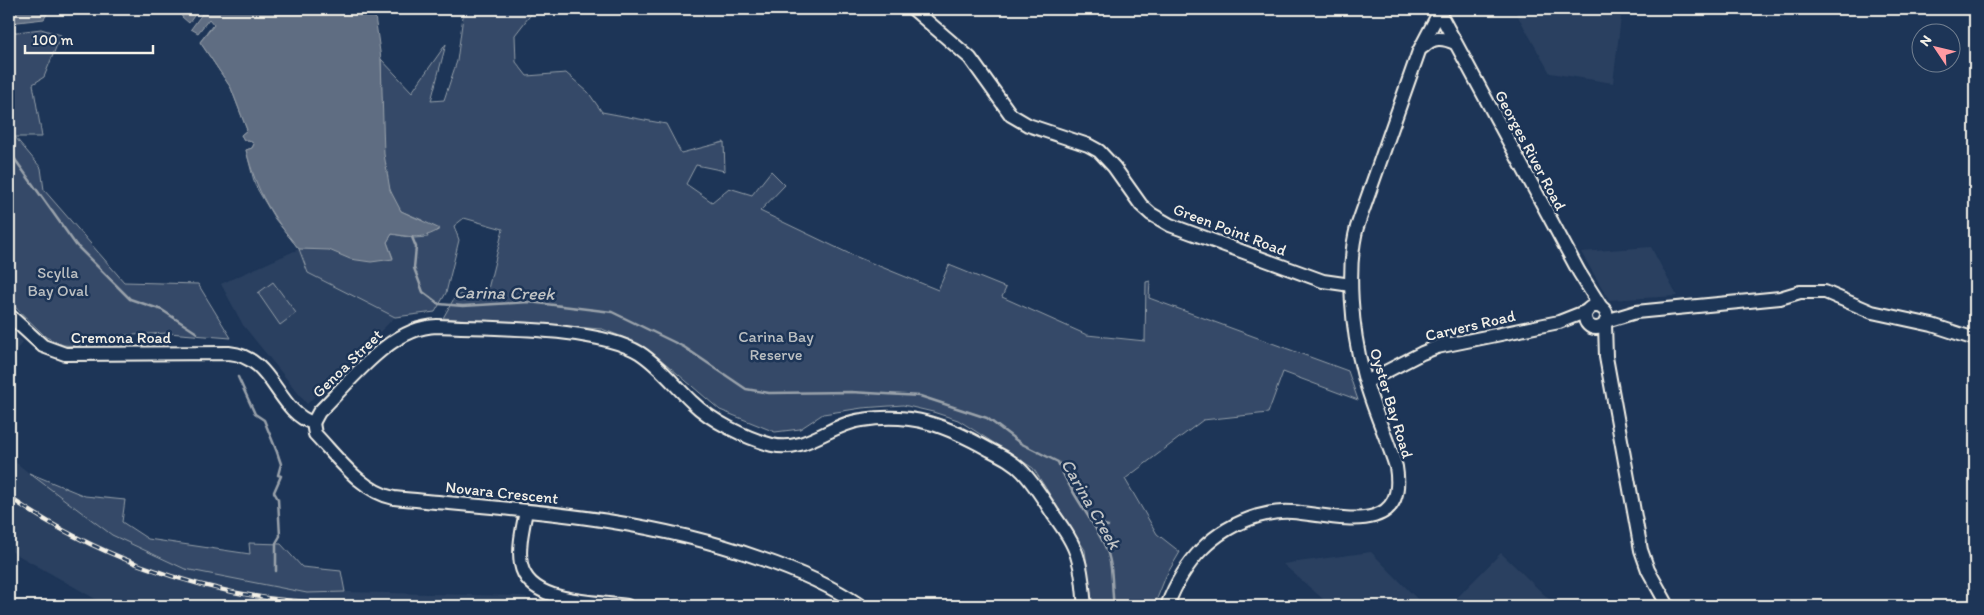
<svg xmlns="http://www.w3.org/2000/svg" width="1984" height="615" font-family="Itim,sans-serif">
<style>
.built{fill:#2a4060}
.green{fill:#354a67;stroke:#949ea8}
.water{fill:#5e6d82;stroke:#9aa2ab}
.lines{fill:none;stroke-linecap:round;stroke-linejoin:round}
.stream{stroke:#9aa2ab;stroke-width:2.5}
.minor-casing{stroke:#f4f1e8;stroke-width:16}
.minor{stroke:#1d3557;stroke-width:12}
.rail-casing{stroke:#f4f1e8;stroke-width:4.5}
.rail{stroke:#1d3557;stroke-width:2.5;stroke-dasharray:8;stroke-linecap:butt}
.labels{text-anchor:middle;stroke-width:5;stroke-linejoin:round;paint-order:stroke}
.street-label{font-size:16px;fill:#f4f1e8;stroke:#1d3557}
.park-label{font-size:16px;fill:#bbbfc1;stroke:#1d3557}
.water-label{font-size:18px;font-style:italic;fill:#c0c3c4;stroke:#1d3557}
</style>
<rect width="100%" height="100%" fill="#1d3557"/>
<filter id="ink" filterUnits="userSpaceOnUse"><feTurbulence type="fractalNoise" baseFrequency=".02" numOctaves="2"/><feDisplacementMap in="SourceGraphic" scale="10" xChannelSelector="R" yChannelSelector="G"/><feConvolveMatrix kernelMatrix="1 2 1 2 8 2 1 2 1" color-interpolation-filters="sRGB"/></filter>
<g filter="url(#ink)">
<g class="built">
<path d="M 1514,9 L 1622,9 L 1613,83 L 1550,73 Z"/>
<path d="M 1651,247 L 1677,296 L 1609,300 L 1581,252 Z"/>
<path d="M 299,249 L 308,273 L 395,317 L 307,404 L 243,325 L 221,284 Z"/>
<path d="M 9,329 L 23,342 L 9,358 Z"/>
<path d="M 9,457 L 29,473 L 85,496 L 125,500 L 122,522 L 148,539 L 250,554 L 249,543 L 281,544 L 302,567 L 341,571 L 345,592 L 519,596 L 527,597 L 527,601 L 540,606 L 163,606 L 157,603 L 138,606 L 108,606 L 9,550 Z"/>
<path d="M 1371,552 L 1424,606 L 1331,606 L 1283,564 Z"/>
<path d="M 1501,553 L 1556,606 L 1449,606 Z"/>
</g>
<g class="green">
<path d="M 464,9 L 535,9 L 515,35 L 516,62 L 527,76 L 566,73 L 588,92 L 602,112 L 666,124 L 681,153 L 724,142 L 725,171 L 696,165 L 686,184 L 712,202 L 729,188 L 752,195 L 771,171 L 785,185 L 760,211 L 852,255 L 938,290 L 949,265 L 1006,288 L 1002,297 L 1087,335 L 1145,341 L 1146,282 L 1150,281 L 1149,298 L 1348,371 L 1358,400 L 1283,372 L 1268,413 L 1203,420 L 1125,479 L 1157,534 L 1180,552 L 1166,576 L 1154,606 L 1092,606 L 1085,550 L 1033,468 L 958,420 L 933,412 L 903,405 L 862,408 L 823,414 L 800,429 L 775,432 L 720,410 L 658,357 L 628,339 L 602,329 L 443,318 L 456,295 L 487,293 L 503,229 L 464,218 L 454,226 L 459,240 L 446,293 L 435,312 L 395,317 L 308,273 L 299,249 L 275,219 L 255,185 L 246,150 L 252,148 L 254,144 L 249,140 L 244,140 L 241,135 L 247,130 L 231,88 L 200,42 L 212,26 L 393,258 L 387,242 L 392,234 L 414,238 L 428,237 L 422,220 L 401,211 C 375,180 383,99 381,59 L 412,92 L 446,44 L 431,101 L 444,100 L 457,61 Z"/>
<path d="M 41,29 L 61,35 L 44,77 L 33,84 L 42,137 L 15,137 L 41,168 L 44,190 L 124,282 L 198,284 L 231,338 L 168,333 L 93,337 L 78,346 L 63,345 L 46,337 L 9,301 L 9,33 Z"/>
<path d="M 273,282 L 296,313 L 280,325 L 258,293 Z"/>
<path d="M 29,473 L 85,496 L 125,500 L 122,522 L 148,539 L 250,554 L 249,543 L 281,544 L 302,567 L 341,571 L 345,592 L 307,593 L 185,569 L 112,535 Z"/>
</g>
<g class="water">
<path d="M 9,9 L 49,9 L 49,11 L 44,19 L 9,23 Z"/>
<path d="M 180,9 L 190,9 L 196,13 L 189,23 L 182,17 Z"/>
<path d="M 195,9 L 374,9 L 381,59 L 384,154 L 390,190 L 401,211 L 440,229 C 423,240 411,237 392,234 L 387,242 L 393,259 L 371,262 L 350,259 L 329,250 L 299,249 C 271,215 257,193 246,150 L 252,148 L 254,144 L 249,140 L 244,140 L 241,135 L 247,130 L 231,88 L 200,42 L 214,25 L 209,19 L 198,33 L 191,29 L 202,14 Z"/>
</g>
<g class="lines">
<g class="stream">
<path d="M 9,151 L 76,245 L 130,299 L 162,310 L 197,333"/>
<path d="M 412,237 L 416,247 L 414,268 L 423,292 L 439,304 L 463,306 L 529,302 L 612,312 L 684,347 L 746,389 L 769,393 L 851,392 L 920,396 L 987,418 L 1020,443 L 1058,462 C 1070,493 1091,516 1105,546 C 1114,565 1111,586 1114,606"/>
<path d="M 238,377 L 255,414 L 264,420 L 277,452 L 281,464 L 278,475 L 281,476 L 274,492 L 278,499 L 280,536 L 276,543 L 276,571"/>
<path d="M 1090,521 L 1108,526"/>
</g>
<g class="minor-casing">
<g id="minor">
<path d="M 913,9 L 970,58 L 1011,115 L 1028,125 L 1088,145 L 1099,151 L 1114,167 L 1141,205 L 1151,214 L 1170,225 L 1323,281 L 1351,285"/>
<path d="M 1439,12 L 1579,272 L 1601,307"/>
<path d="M 1423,47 C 1433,37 1442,37 1455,43"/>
<circle cx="1596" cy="317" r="11"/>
<path d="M 9,315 L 43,346 L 65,354 L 229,353 C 274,357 276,411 313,423 L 315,434 C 337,457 362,492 394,498 C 517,510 641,516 759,558 C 795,570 830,585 861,606"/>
<path d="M 1606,321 L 1636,312 L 1780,298 L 1800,292 L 1825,292 L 1872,312 L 1932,325 L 1975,339"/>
<path d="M 1605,324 L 1606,357 L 1641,550 L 1648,570 L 1668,606"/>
<path d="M 1366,382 L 1422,353 L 1437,347 L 1559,322 L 1587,311"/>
<path d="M 313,423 L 319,412 C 351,381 390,327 437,326 C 490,329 596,326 640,353 C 660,366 675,386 692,402 C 711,421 746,438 772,445 C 806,453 830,424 862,420 C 913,412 947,426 990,450 C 1002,456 1014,462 1023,472 C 1035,485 1044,500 1053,514 C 1063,528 1074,543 1078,559 C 1083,574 1083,591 1085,606"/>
<path d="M 526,511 C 523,527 518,547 521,564 C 528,604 594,601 627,606"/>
<path d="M 1167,606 C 1184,562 1211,530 1258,516 C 1269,513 1281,511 1292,512 C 1333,515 1408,540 1396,467 C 1386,435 1371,405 1363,372 C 1352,331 1346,268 1357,227 L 1419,51 L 1441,9"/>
</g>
</g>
<use href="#minor" class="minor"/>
<g class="rail-casing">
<path id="rail" d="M 9,497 C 89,552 186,589 283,600 C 338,606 394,603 450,606"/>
</g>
<use href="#rail" class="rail"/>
</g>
</g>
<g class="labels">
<g class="street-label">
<text transform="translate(1531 150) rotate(62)" y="6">Georges River Road</text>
<text transform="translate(1230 229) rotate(21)" y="6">Green Point Road</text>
<text transform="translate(1470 325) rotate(-13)" y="6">Carvers Road</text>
<text x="121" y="343">Cremona Road</text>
<text transform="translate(347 363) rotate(-44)" y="6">Genoa Street</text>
<text transform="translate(1392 403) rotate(73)" y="6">Oyster Bay Road</text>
<text transform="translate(502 492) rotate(6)" y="6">Novara Crescent</text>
</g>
<g class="park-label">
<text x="58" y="278">Scylla<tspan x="58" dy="18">Bay Oval</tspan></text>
<text x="776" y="342">Carina Bay<tspan x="776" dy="18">Reserve</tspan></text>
</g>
<g class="water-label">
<text transform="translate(504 293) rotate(1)" y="6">Carina Creek</text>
<text transform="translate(1091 504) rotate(60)" y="6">Carina Creek</text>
</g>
</g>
<rect width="1984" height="615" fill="none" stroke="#1d3557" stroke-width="30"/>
<rect x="15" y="15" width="1954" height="585" fill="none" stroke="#f4f1e8" stroke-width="2" filter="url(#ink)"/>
<g transform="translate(1936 48) rotate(305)"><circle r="24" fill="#1d3557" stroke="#738091"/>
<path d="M0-4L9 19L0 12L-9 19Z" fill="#ff9aa2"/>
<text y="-8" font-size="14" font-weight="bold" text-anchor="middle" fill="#f4f1e8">N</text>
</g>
<path d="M25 45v8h128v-8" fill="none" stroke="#f4f1e8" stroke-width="2.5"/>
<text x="32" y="45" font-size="15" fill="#f4f1e8" stroke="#1d3557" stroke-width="4" paint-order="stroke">100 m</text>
</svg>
